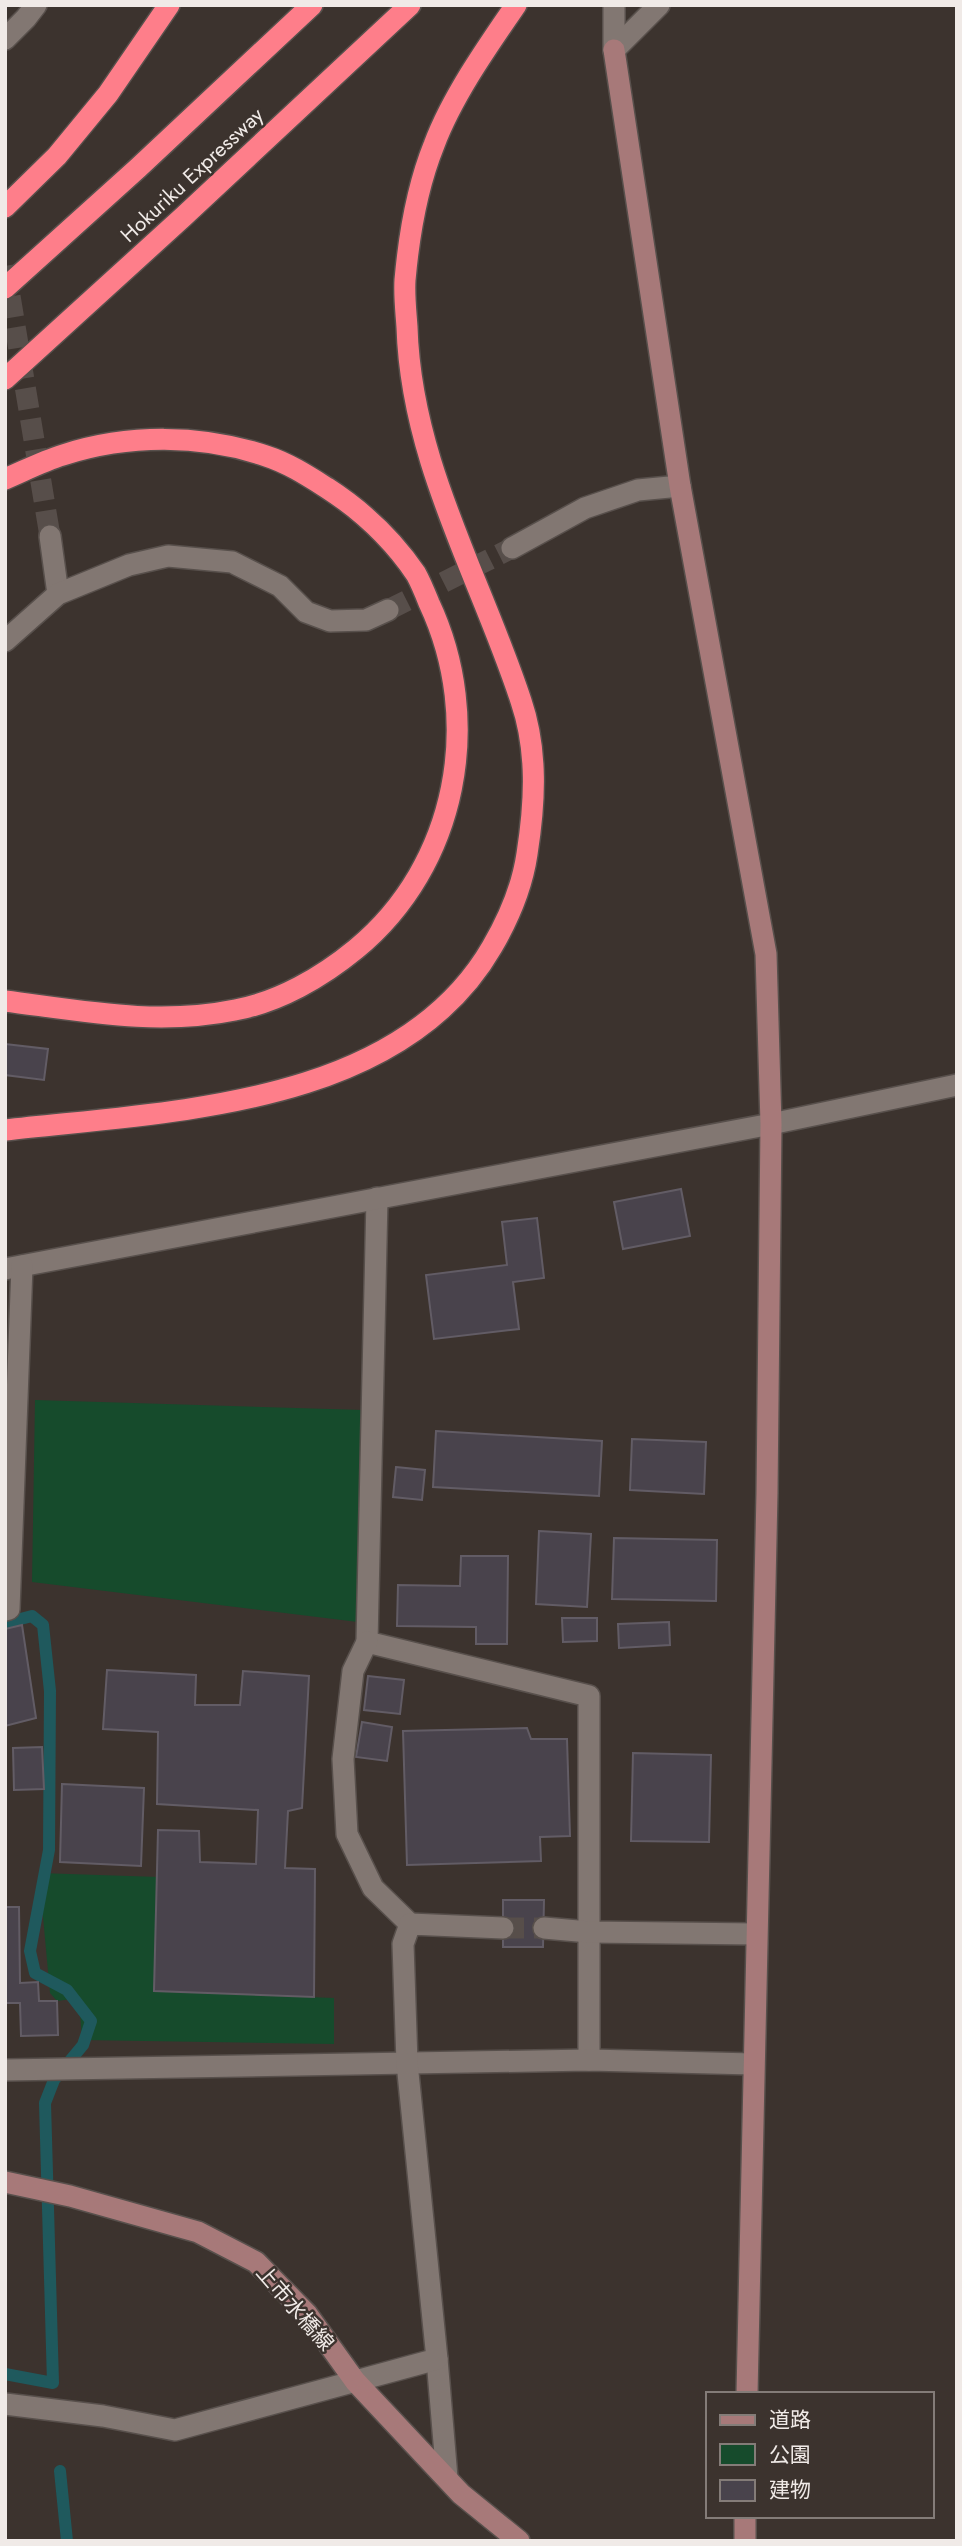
<svg xmlns="http://www.w3.org/2000/svg" width="962" height="2546" font-family="Jost,'Noto Sans JP',sans-serif">
<style>
.green{fill:#164b2c}
.lines{fill:none;stroke-linecap:round;stroke-linejoin:round}
.stream{stroke:#1f595d;stroke-width:12}
.building{fill:#49434c;stroke:#625c65;stroke-width:2}
.street-tunnel{stroke:#574e4a;stroke-width:21;stroke-dasharray:21 10;stroke-linecap:butt}
.street-casing{stroke:#58504c;stroke-width:24}
.secondary-casing{stroke:#58504c;stroke-width:24}
.highway-casing{stroke:#58504c;stroke-width:24}
.street{stroke:#827772;stroke-width:21}
.secondary{stroke:#a77979;stroke-width:21}
.highway{stroke:#fe7e8a;stroke-width:21}
.labels{text-anchor:middle;stroke-width:5;stroke-linejoin:round;paint-order:stroke}
.street-label{font-size:21px;fill:#f0eae7;stroke:#3c332e}
</style>
<rect width="100%" height="100%" fill="#3c332e"/>
<g class="green">
<path d="M 35,1400 L 363,1410 L 358,1622 L 32,1582 Z"/>
<path d="M 39,1873 L 159,1877 L 154,1991 L 334,1998 L 334,2044 L 82,2040 L 79,1998 L 57,2001 L 50,1993 Z"/>
</g>
<g class="lines">
<g class="stream">
<path d="M 5,1623 L 32,1616 L 43,1625 L 50,1691 L 49,1850 L 30,1951 L 35,1973 L 67,1990 L 91,2021 L 83,2045 L 54,2080 L 45,2103 L 53,2383 L 5,2374"/>
<path d="M 60,2471 L 67,2541"/>
</g>
</g>
<g class="building">
<path d="M 5,1044 L 48,1049 L 44,1080 L 5,1075 Z"/>
<path d="M 681,1189 L 690,1236 L 623,1249 L 614,1202 Z"/>
<path d="M 537,1218 L 544,1278 L 513,1282 L 519,1329 L 434,1339 L 426,1275 L 507,1265 L 502,1222 Z"/>
<path d="M 436,1431 L 602,1441 L 599,1496 L 433,1487 Z"/>
<path d="M 632,1439 L 706,1442 L 704,1494 L 630,1490 Z"/>
<path d="M 396,1467 L 425,1470 L 422,1500 L 393,1497 Z"/>
<path d="M 539,1531 L 591,1534 L 587,1607 L 536,1604 Z"/>
<path d="M 614,1538 L 717,1540 L 716,1601 L 612,1599 Z"/>
<path d="M 461,1556 L 508,1556 L 507,1644 L 476,1644 L 476,1627 L 397,1626 L 398,1585 L 460,1586 Z"/>
<path d="M 562,1618 L 597,1618 L 597,1641 L 563,1642 Z"/>
<path d="M 669,1622 L 670,1645 L 619,1648 L 618,1624 Z"/>
<path d="M 22,1625 L 36,1718 L 5,1726 L 5,1629 Z"/>
<path d="M 107,1670 L 196,1675 L 195,1705 L 240,1705 L 243,1671 L 309,1676 L 302,1808 L 288,1811 L 285,1868 L 315,1869 L 314,1997 L 154,1991 L 158,1830 L 199,1831 L 200,1862 L 256,1864 L 258,1810 L 157,1804 L 158,1732 L 103,1729 Z"/>
<path d="M 368,1676 L 404,1680 L 400,1714 L 364,1710 Z"/>
<path d="M 362,1722 L 392,1727 L 387,1761 L 356,1757 Z"/>
<path d="M 527,1728 L 531,1739 L 567,1739 L 570,1836 L 540,1837 L 541,1861 L 407,1865 L 403,1731 Z"/>
<path d="M 42,1747 L 44,1789 L 14,1790 L 13,1748 Z"/>
<path d="M 633,1753 L 711,1755 L 709,1842 L 631,1841 Z"/>
<path d="M 62,1784 L 144,1788 L 141,1866 L 60,1862 Z"/>
<path d="M 503,1900 L 544,1900 L 543,1947 L 503,1947 Z"/>
<path d="M 5,1907 L 19,1907 L 20,1983 L 38,1982 L 39,2001 L 57,2001 L 58,2035 L 21,2036 L 20,2003 L 5,2003 Z"/>
</g>
<g class="lines">
<g class="street-tunnel">
<path d="M 5,266 L 50,536"/>
<path d="M 388,610 L 512,548"/>
<path d="M 503,1928 L 544,1928"/>
</g>
<g class="street-casing">
<g id="street">
<path d="M 614,5 L 614,50"/>
<path d="M 5,39 L 26,18 L 36,5"/>
<path d="M 614,50 L 659,5"/>
<path d="M 50,536 L 58,594"/>
<path d="M 512,548 L 585,508 L 638,490 L 680,486"/>
<path d="M 5,641 L 58,594 L 129,565 L 168,556 L 232,562 L 280,586 L 306,612 L 330,621 L 366,620 L 388,610"/>
<path d="M 377,1198 L 367,1642 L 589,1696 L 589,2060"/>
<path d="M 5,1269 L 771,1124 L 957,1085"/>
<path d="M 5,1610 L 9,1609 L 22,1266"/>
<path d="M 367,1642 L 353,1671 L 343,1759 L 347,1834 L 373,1888 L 410,1924"/>
<path d="M 544,1928 L 589,1932 L 756,1934"/>
<path d="M 5,2070 L 589,2060 L 753,2064"/>
<path d="M 437,2359 L 447,2478"/>
<path d="M 5,2404 L 103,2416 L 175,2430 L 437,2359 L 407,2063 L 403,1944 L 410,1924 L 503,1928"/>
</g>
</g>
<g class="secondary-casing">
<g id="secondary">
<path d="M 614,50 L 680,486 L 766,954 L 771,1124 L 767,1493 L 747,2394"/>
<path d="M 5,2182 L 70,2196 L 198,2232 L 256,2262 L 307,2314 L 355,2381 L 461,2494 L 519,2541"/>
<path d="M 745,2541 L 745,2516"/>
</g>
</g>
<g class="highway-casing">
<g id="highway">
<path d="M 5,207 L 57,156 L 108,94 L 169,5"/>
<path d="M 5,288 L 138,168 L 312,5"/>
<path d="M 5,379 L 183,217 L 410,5"/>
<path d="M 5,479 C 24,471 43,461 63,455 C 128,434 201,434 266,456 C 288,463 308,476 327,488 C 361,510 393,540 416,574 C 421,583 425,593 429,603 C 484,720 458,865 356,949 C 322,977 279,1002 235,1010 C 157,1026 83,1011 5,1001"/>
<path d="M 5,1130 C 168,1111 399,1108 492,947 C 509,918 522,888 527,854 C 535,803 538,751 521,701 C 480,576 411,462 407,327 C 406,312 404,296 405,280 C 409,235 417,187 434,145 C 452,97 487,47 516,5"/>
</g>
</g>
<use href="#street" class="street"/>
<use href="#secondary" class="secondary"/>
<use href="#highway" class="highway"/>
</g>
<g class="labels">
<g class="street-label">
<text transform="translate(192 175) rotate(-43)" y="7">Hokuriku Expressway</text>
<text transform="translate(295 2308) rotate(49)" y="7">上市水橋線</text>
</g>
</g>
<rect width="962" height="2546" fill="none" stroke="#f0eae7" stroke-width="14"/>
<rect x="706" y="2392" width="228" height="126" fill="#3c332e" stroke="#847c78" stroke-width="2"/>
<rect x="720" y="2415" width="35" height="10" fill="#a77979" stroke="#847c78" stroke-width="2"/>
<text x="769" y="2427" font-size="21" fill="#f0eae7">道路</text>
<rect x="720" y="2444" width="35" height="21" fill="#164b2c" stroke="#847c78" stroke-width="2"/>
<text x="769" y="2462" font-size="21" fill="#f0eae7">公園</text>
<rect x="720" y="2480" width="35" height="21" fill="#49434c" stroke="#847c78" stroke-width="2"/>
<text x="769" y="2497" font-size="21" fill="#f0eae7">建物</text>
</svg>
